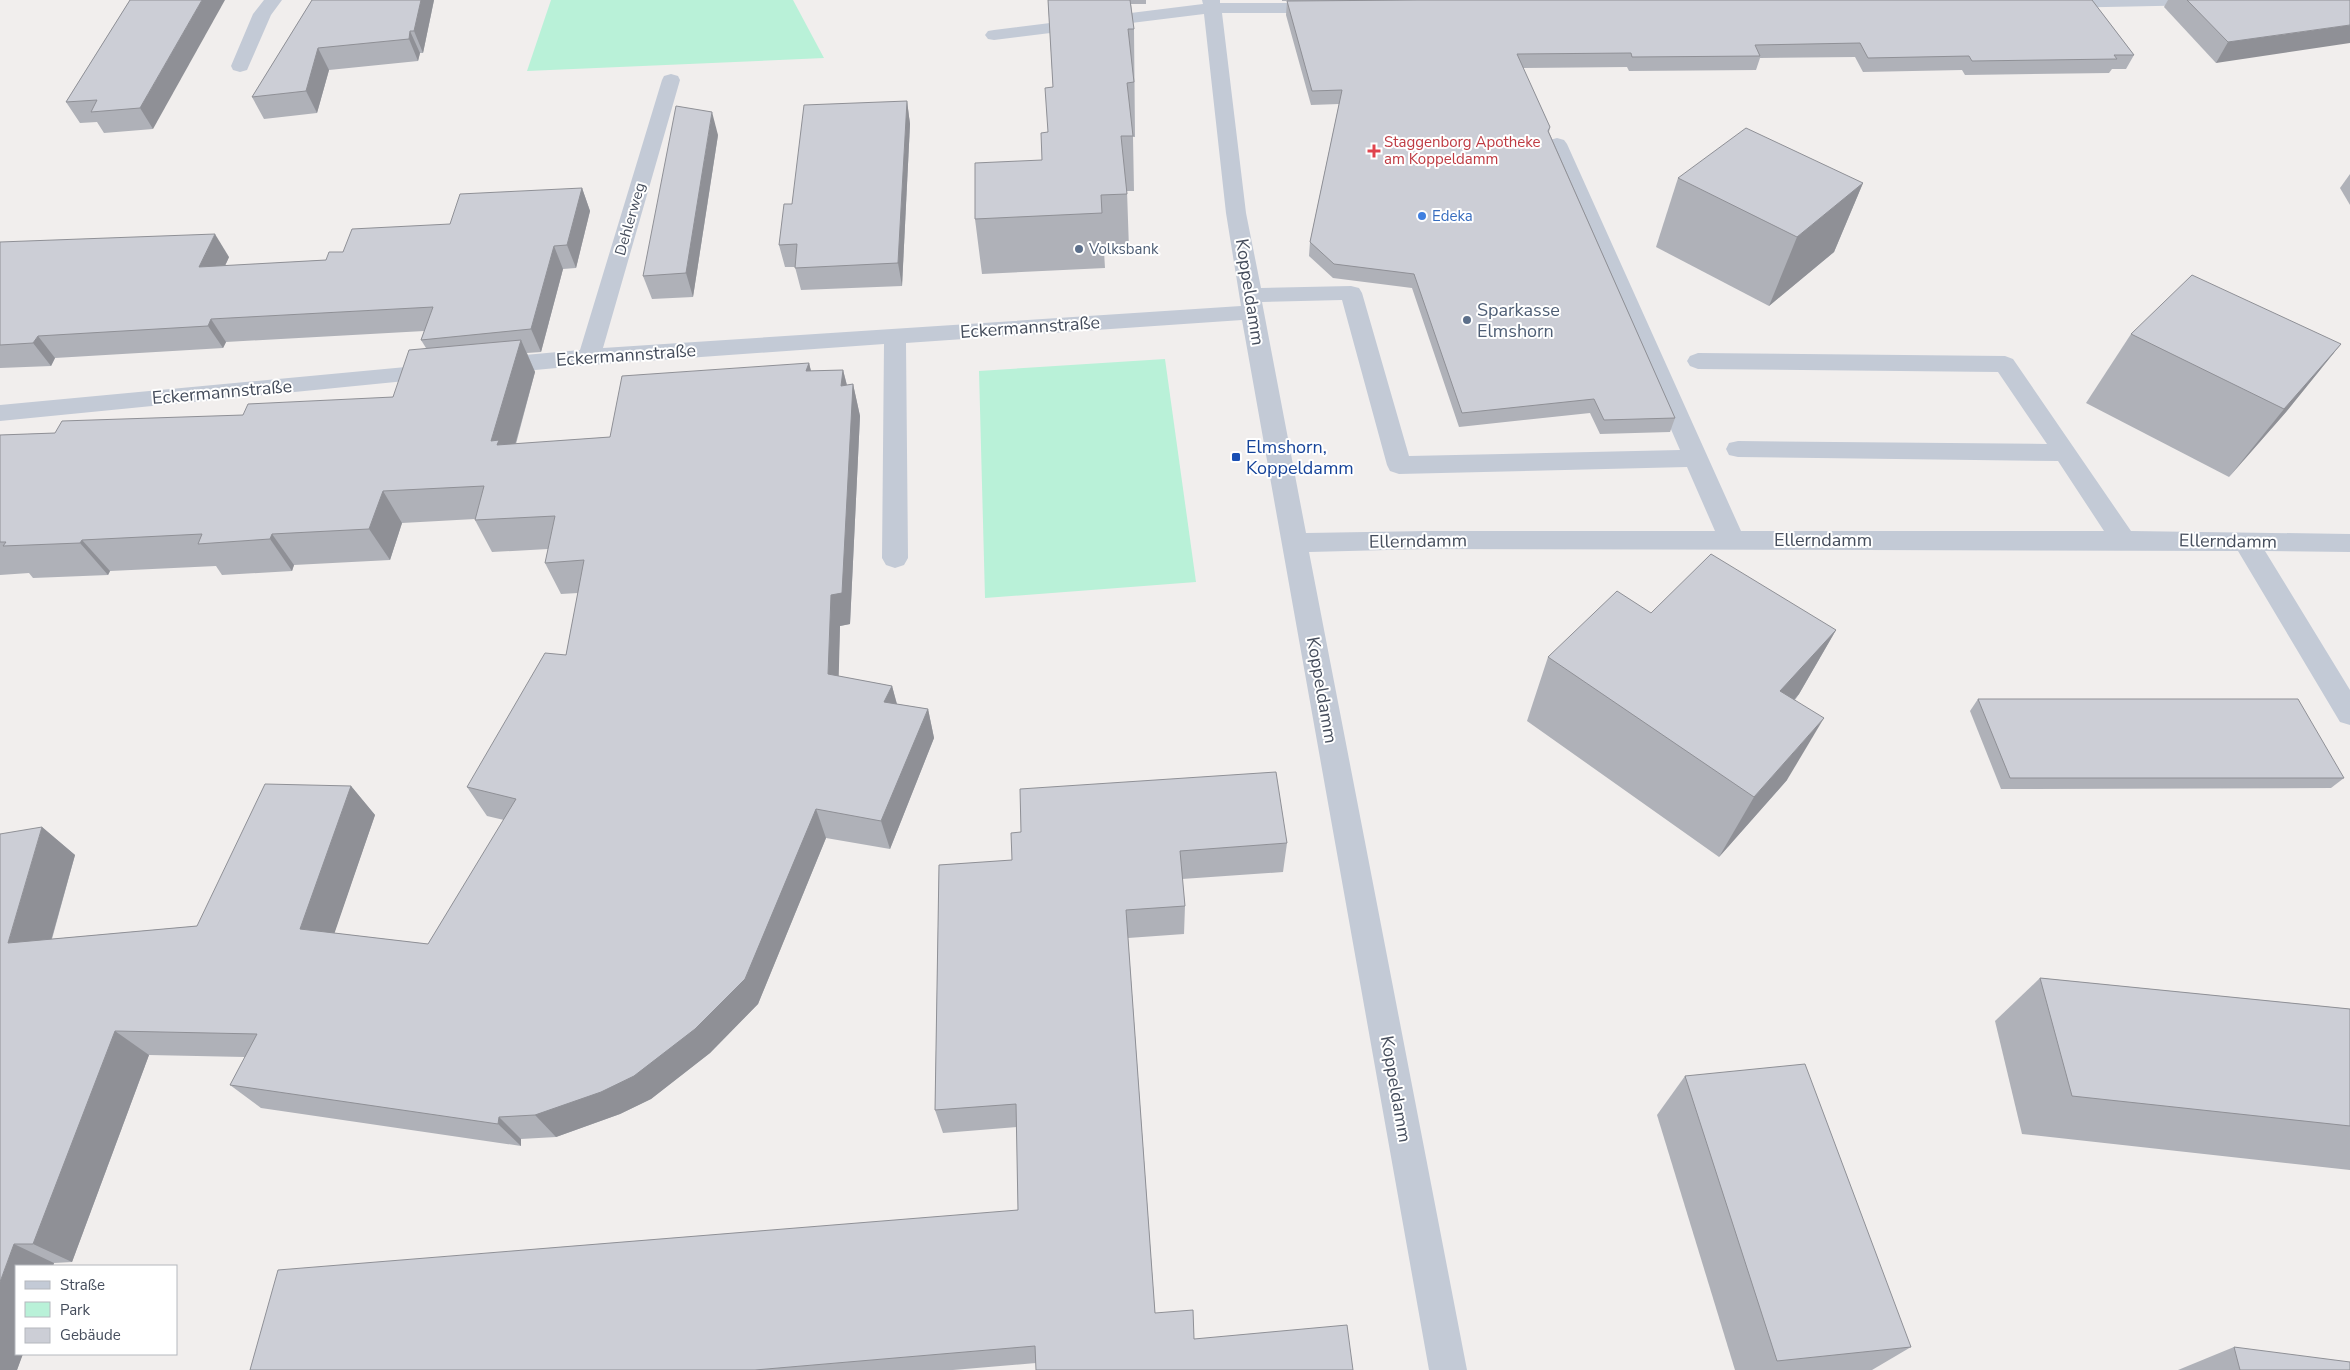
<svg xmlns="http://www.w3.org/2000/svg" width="2350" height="1370" font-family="'Nunito Sans',sans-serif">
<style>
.green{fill:#b9f1d8}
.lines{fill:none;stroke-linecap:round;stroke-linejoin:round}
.minor{fill:#c3cad6;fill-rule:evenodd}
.wall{fill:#afb1b8}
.shaded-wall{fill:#8f9096}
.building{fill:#ccced6;stroke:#8f9096}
.health-dot{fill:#e0444e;stroke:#fff;stroke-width:2}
.shop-dot{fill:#3f7fe0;stroke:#fff;stroke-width:2}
.service-dot{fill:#5c6f8a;stroke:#fff;stroke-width:2}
.transit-dot{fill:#1a4fb4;stroke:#fff;stroke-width:2}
.labels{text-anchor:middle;stroke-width:4;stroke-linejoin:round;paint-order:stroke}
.far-health-label{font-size:15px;fill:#be3a42;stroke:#fff;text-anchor:start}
.far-shop-label{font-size:15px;fill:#366cbe;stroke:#fff;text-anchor:start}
.far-street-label{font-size:15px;fill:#454d5c;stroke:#fff}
.far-service-label{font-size:15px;fill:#4e5e75;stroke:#fff;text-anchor:start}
.street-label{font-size:18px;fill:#454d5c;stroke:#fff}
.service-label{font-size:18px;fill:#4e5e75;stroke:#fff;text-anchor:start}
.transit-label{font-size:18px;fill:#164399;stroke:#fff;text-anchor:start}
</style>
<rect width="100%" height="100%" fill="#f1eeed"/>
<g class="green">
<path d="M 551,0 L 793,0 L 824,58 L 527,71 Z"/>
<path d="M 1165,359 L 1196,582 L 985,598 L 979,371 Z"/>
</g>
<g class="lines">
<g class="minor">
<path d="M 264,0 L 282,0 L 271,15 L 247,70 L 240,72 L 233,70 L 231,66 L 253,14 Z"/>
<path d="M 1202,0 L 1220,0 L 1220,3 L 1323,3 L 1329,4 L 1332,8 L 1329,12 L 1323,13 L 1222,13 L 1246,213 L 1261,288 L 1351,286 L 1359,288 L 1362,293 L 1409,456 L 1680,450 L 1547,144 L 1550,140 L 1557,138 L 1564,140 L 1567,144 L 1741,531 L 2104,531 L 2058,461 L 1738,457 L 1729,455 L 1726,449 L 1729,443 L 1738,441 L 2047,444 L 1998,372 L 1698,369 L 1690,366 L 1687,361 L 1690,356 L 1698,353 L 2005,356 L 2013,359 L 2131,531 L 2350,534 L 2350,552 L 2265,551 L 2350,690 L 2350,725 L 2340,722 L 2238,551 L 1427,549 L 1309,552 L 1467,1370 L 1429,1370 L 1242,320 L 906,343 L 908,558 L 904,565 L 895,568 L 886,565 L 882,558 L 884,344 L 589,365 L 493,374 L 485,371 L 482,366 L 485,361 L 493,358 L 580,350 L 662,80 L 664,76 L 671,74 L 678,76 L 680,80 L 603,348 L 1241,306 L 1226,213 L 1204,14 L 994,40 L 988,39 L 985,35 L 988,31 L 994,30 L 1203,4 ZM 1342,300 L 1387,465 L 1390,471 L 1399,474 L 1687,467 L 1715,531 L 1427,531 L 1306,533 L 1262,302 Z"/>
<path d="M 2049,0 L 2214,0 L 2211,4 L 2205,5 L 2056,8 L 2050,7 L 2047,3 Z"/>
<path d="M 438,364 L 446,367 L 450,372 L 446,377 L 0,421 L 0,405 Z"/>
</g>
</g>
<g class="wall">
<path d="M 130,0 L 153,129 L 104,133 L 97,122 L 80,123 L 66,102 Z"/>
<path d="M 312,0 L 434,0 L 423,53 L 420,53 L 418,61 L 329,70 L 317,113 L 264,119 L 252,97 Z"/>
<path d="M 1048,0 L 1146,0 L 1146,4 L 1131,4 L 1134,29 L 1135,137 L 1133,137 L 1134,191 L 1127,191 L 1129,249 L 1104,251 L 1105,268 L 982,274 L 975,219 L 1042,160 L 1048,132 L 1053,87 Z"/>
<path d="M 1282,0 L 2092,0 L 2134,55 L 2126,69 L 2112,69 L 2109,73 L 1965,75 L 1962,70 L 1863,72 L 1855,57 L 1760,58 L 1756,70 L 1629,71 L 1627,67 L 1523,68 L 1550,127 L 1549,132 L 1675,418 L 1670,432 L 1600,434 L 1590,413 L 1459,427 L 1412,288 L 1333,278 L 1309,256 L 1310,242 L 1339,104 L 1311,105 L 1286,15 L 1287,1 L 1312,1 L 1282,1 Z"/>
<path d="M 2168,0 L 2350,0 L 2216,63 L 2164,7 Z"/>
<path d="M 907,101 L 910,124 L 902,286 L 801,290 L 795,267 L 785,267 L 779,245 L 792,204 Z"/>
<path d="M 718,135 L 693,297 L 652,299 L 643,276 Z"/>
<path d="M 2350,174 L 2350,205 L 2340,188 Z"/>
<path d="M 1678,178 L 1863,183 L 1834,252 L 1769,306 L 1656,247 Z"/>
<path d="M 582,188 L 590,211 L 576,268 L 563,269 L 541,352 L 527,353 L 535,372 L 516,444 L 610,437 L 809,363 L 811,371 L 843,370 L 847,385 L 853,384 L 860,416 L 850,624 L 840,626 L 838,676 L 892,686 L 897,704 L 928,709 L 934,738 L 890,849 L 826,838 L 758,1004 L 710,1053 L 651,1099 L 620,1114 L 556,1137 L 521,1139 L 521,1146 L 261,1108 L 230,1085 L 245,1057 L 149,1055 L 72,1262 L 54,1263 L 17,1370 L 0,1370 L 42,827 L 75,855 L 52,939 L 197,926 L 351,786 L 375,815 L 334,933 L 428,944 L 504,820 L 487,816 L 467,787 L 566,655 L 578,593 L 561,594 L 545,563 L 548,549 L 492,552 L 475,520 L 475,519 L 402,523 L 390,560 L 294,565 L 292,571 L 222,575 L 216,566 L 110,571 L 108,575 L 33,578 L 29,573 L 0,575 L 0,435 L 55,433 L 243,415 L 393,397 L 426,348 L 421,340 L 424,331 L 226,342 L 223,348 L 55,358 L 51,366 L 0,368 L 0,242 L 229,257 L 225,266 L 326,260 L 343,252 L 450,224 Z"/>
<path d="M 2131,334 L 2341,344 L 2286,412 L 2229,477 L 2086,403 Z"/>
<path d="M 1651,613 L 1836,630 L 1799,694 L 1795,700 L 1787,780 L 1719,857 L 1527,721 L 1548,657 Z"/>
<path d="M 1978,699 L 2344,778 L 2331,788 L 2001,789 L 1970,711 Z"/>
<path d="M 1287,843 L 1283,872 L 1182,879 L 1185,906 L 1184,934 L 1128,938 L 1155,1313 L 1194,1339 L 1036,1363 L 953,1370 L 250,1370 L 1018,1210 L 1017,1127 L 943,1133 L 935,1110 L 939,865 Z"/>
<path d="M 2040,978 L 2350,1009 L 2350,1170 L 2022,1134 L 1995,1021 Z"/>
<path d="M 1685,1076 L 1911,1347 L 1872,1370 L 1735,1370 L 1657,1115 Z"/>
<path d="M 2234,1347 L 2350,1370 L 2178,1370 Z"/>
</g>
<g class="shaded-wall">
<path d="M 202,0 L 225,0 L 153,129 L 140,108 Z"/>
<path d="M 421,0 L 434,0 L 423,53 L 414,31 Z"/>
<path d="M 2350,25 L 2350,43 L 2216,63 L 2228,42 Z"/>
<path d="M 410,31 L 420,53 L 418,61 L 409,39 Z"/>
<path d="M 318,48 L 329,70 L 317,113 L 306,91 Z"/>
<path d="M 907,101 L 910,124 L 902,286 L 898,263 Z"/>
<path d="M 712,112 L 718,135 L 693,297 L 686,273 Z"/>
<path d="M 1863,183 L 1834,252 L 1769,306 L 1797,237 Z"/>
<path d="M 582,188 L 590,211 L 576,268 L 567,245 Z"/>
<path d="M 215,234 L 229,257 L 214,289 L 199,267 Z"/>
<path d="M 554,246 L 563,269 L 541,352 L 531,329 Z"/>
<path d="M 211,319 L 226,342 L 223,348 L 208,326 Z"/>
<path d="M 38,336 L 55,358 L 51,366 L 33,343 Z"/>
<path d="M 521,340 L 535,372 L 510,463 L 491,441 Z"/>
<path d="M 2341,344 L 2286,412 L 2229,477 L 2284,409 Z"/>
<path d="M 809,363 L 817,396 L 806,371 Z"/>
<path d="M 843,370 L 851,402 L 841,386 Z"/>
<path d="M 853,384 L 860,416 L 850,624 L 840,626 L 838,704 L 828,674 L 831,595 Z"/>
<path d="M 383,491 L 402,523 L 390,560 L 369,529 Z"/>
<path d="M 272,534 L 294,565 L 292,571 L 270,539 Z"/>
<path d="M 82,540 L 110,571 L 108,575 L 80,543 Z"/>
<path d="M 1836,630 L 1799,694 L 1746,753 L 1780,691 Z"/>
<path d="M 892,686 L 900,716 L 884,702 Z"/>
<path d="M 928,709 L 934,738 L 890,849 L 881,821 Z"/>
<path d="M 1824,718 L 1787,780 L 1719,857 L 1754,797 Z"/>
<path d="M 351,786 L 375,815 L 327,955 L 300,929 Z"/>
<path d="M 816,809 L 826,838 L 758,1004 L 710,1053 L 651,1099 L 620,1114 L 556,1137 L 535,1115 Z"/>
<path d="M 42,827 L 75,855 L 43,969 L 8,943 Z"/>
<path d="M 115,1031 L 149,1055 L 72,1262 L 33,1244 Z"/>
<path d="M 499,1117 L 521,1139 L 521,1146 L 498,1124 Z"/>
<path d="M 14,1244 L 54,1263 L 53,1266 L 16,1266 L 16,1354 L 23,1354 L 17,1370 L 0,1370 L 0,1282 Z"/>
</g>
<g class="building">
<path d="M 130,0 L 202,0 L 140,108 L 91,112 L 97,100 L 66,102 Z"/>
<path d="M 312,0 L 421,0 L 414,31 L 410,31 L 409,39 L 318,48 L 306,91 L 252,97 Z"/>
<path d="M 1048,0 L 1130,0 L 1134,29 L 1128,29 L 1134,82 L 1127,83 L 1133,136 L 1121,136 L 1127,194 L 1101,195 L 1102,213 L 975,219 L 975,163 L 1042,160 L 1041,133 L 1048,132 L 1045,88 L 1053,87 Z"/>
<path d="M 1417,0 L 2092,0 L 2134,55 L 2114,55 L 2117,59 L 1972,61 L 1969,56 L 1868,58 L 1860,43 L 1755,45 L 1760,56 L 1632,57 L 1631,53 L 1517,54 L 1550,127 L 1548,131 L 1675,418 L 1604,420 L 1594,399 L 1462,413 L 1414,274 L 1334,264 L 1310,242 L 1342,90 L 1312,91 L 1287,1 Z"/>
<path d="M 2187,0 L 2350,0 L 2350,25 L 2228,42 Z"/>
<path d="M 907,101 L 898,263 L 795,268 L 797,244 L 779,245 L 784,204 L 792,204 L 804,105 Z"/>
<path d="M 676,106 L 712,112 L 686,273 L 643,276 Z"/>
<path d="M 1746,128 L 1863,183 L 1797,237 L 1678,178 Z"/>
<path d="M 582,188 L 567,245 L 554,246 L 531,329 L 421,340 L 433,307 L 211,319 L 208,326 L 38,336 L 33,343 L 0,345 L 0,242 L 215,234 L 199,267 L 326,260 L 329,252 L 343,252 L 352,229 L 450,224 L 460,194 Z"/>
<path d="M 2192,275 L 2341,344 L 2284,409 L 2131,334 Z"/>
<path d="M 521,340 L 491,441 L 499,440 L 497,445 L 610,437 L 622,376 L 809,363 L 806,371 L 843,370 L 841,386 L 853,384 L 842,593 L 831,595 L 828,674 L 892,686 L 884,702 L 928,709 L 881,821 L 816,809 L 745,979 L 695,1029 L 634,1076 L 601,1092 L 535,1115 L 499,1117 L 498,1124 L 230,1085 L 257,1034 L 115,1031 L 33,1244 L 14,1244 L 0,1282 L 0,834 L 42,827 L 8,943 L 197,926 L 265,784 L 351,786 L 300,929 L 428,944 L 516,799 L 467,787 L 545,653 L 566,655 L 584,560 L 545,563 L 555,516 L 475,520 L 484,486 L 383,491 L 369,529 L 272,534 L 270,539 L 198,544 L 202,534 L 82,540 L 80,543 L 3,546 L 6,542 L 0,542 L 0,435 L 55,433 L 62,421 L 243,415 L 248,404 L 393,397 L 409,350 Z"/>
<path d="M 1711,554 L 1836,630 L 1780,691 L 1824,718 L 1754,797 L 1548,657 L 1617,591 L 1651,613 Z"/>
<path d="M 1978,699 L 2298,699 L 2344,778 L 2010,778 Z"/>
<path d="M 1276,772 L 1287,843 L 1180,851 L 1185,906 L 1126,910 L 1155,1313 L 1193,1310 L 1194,1339 L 1347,1325 L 1353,1370 L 1036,1370 L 1035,1346 L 755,1370 L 250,1370 L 278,1270 L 1018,1210 L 1016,1104 L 935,1110 L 939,865 L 1012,860 L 1011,833 L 1021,832 L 1020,789 Z"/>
<path d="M 2040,978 L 2350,1009 L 2350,1126 L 2072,1096 Z"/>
<path d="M 1805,1064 L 1911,1347 L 1777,1361 L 1685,1076 Z"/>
<path d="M 2234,1347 L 2350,1362 L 2350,1370 L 2240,1370 Z"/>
</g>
<path class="health-dot" d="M1371.5 143.5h5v5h5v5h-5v5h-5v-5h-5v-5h5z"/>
<circle class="shop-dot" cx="1422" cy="216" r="5"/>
<g class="service-dot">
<circle cx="1079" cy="249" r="5"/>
<circle cx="1467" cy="320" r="5"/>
</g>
<rect class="transit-dot" x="1231" y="452" width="10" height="10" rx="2.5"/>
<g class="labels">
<g class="far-health-label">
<text x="1384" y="147">Staggenborg Apotheke<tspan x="1384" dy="17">am Koppeldamm</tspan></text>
</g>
<g class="far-shop-label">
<text x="1432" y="221">Edeka</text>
</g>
<g class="far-street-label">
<text transform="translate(630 219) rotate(-74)" y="5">Dehlerweg</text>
</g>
<g class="far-service-label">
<text x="1089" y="254">Volksbank</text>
</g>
<g class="street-label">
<text transform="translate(1250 292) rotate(81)" y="6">Koppeldamm</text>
<text transform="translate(1030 327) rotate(-4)" y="6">Eckermannstraße</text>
<text transform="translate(626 355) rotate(-4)" y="6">Eckermannstraße</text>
<text transform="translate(222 392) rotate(-5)" y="6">Eckermannstraße</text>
<text x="1823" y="546">Ellerndamm</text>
<text transform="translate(1418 541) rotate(-1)" y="6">Ellerndamm</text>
<text transform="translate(2228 541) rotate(1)" y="6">Ellerndamm</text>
<text transform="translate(1322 690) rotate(80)" y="6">Koppeldamm</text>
<text transform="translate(1396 1089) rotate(80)" y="6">Koppeldamm</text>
</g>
<g class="service-label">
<text x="1477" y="316">Sparkasse<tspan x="1477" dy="21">Elmshorn</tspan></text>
</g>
<g class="transit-label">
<text x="1246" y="453">Elmshorn,<tspan x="1246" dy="21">Koppeldamm</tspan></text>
</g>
</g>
<rect x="15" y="1265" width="162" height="90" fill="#ffffff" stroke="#b5b8be"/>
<rect x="25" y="1281" width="25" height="8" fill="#c3cad6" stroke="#b5b8be"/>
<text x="60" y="1290" font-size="15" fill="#454d5c">Straße</text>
<rect x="25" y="1302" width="25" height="15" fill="#b9f1d8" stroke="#b5b8be"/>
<text x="60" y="1315" font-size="15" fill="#454d5c">Park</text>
<rect x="25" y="1328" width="25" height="15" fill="#ccced6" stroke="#b5b8be"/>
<text x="60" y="1340" font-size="15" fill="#454d5c">Gebäude</text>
</svg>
